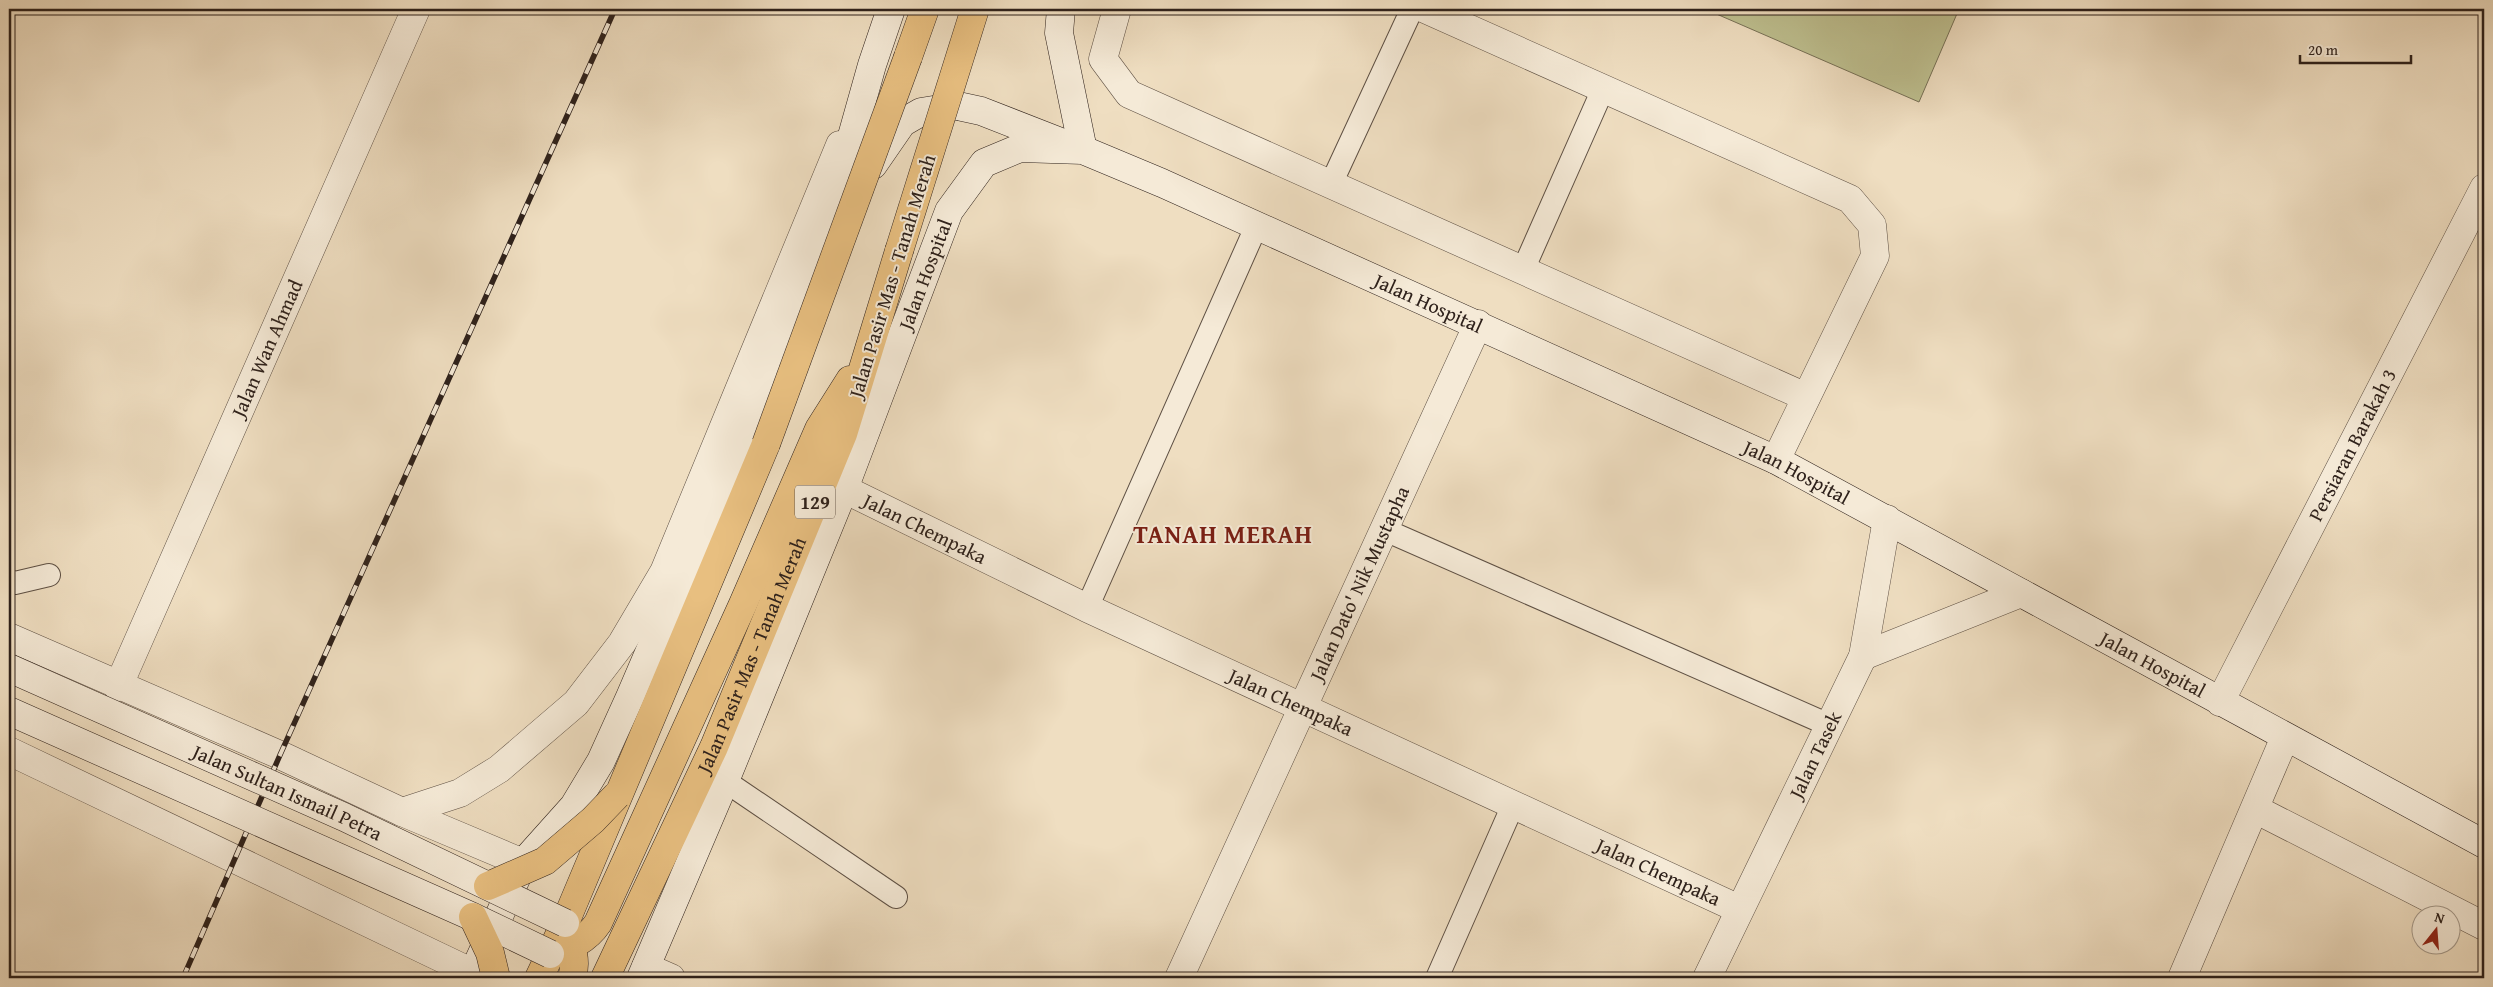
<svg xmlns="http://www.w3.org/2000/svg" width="2493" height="987" font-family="'Gentium Book Plus',serif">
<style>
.green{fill:#bec090;stroke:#767056}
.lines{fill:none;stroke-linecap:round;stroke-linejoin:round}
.service-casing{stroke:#5e5044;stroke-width:24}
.minor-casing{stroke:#5e5044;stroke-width:29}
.tertiary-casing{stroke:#5e5044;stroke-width:29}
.secondary-casing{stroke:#2e211b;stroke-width:29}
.primary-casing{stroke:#2e211b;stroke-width:29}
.service{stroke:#f5ead7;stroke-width:22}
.minor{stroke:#f5ead7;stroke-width:28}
.tertiary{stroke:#f5ead7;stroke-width:28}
.secondary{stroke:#f5ead7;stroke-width:28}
.primary{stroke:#e8bf80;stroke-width:28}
.rail-casing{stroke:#2e211b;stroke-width:5.5}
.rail{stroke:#f5ead7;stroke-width:4;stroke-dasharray:11;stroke-linecap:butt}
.secondary-bridge-casing{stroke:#2e211b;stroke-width:29;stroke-linecap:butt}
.primary-bridge-casing{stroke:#2e211b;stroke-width:29;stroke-linecap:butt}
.secondary-bridge{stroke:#f5ead7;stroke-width:28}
.primary-bridge{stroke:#e8bf80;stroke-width:28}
.labels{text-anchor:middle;stroke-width:4;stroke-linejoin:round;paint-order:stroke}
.shield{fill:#f5ead7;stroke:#6a5d53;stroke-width:1}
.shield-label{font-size:19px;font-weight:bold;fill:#2e211b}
.street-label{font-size:20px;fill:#2e211b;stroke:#f5ead7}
.district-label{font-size:25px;font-weight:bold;letter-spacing:1px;fill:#7a1f14;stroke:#f5ead7}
</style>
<rect width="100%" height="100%" fill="#efdec1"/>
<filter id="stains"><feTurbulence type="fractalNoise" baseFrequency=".004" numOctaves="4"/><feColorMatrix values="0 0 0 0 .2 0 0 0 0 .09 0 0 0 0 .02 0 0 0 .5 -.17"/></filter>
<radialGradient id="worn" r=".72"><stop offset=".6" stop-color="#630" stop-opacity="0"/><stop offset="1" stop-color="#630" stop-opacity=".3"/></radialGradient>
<path class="green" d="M 1705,9 L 1959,9 L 1919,102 Z"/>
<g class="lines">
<g class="service-casing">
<g id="service">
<path d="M 1331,184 L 1412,9"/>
<path d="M 1523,270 L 1603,89"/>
<path d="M 1385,530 L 1829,725"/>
<path d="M 9,581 L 15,583 L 49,575"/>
<path d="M 1087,608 L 1256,227"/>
<path d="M 725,781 L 896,897"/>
<path d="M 1437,978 L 1513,805"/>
</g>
</g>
<g class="minor-casing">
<g id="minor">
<path d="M 1117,9 L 1103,59 L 1129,94 L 1806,397"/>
<path d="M 1425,9 L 1850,199 L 1872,225 L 1875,256 L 1776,460"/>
<path id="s1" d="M 844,489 L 1087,608 L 1739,909"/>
<path d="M 1863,656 L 2021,593"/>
<path id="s2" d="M 2220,702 L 2484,188"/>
<path d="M 2255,809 L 2484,926"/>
<path d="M 646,967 L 671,978"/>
<path id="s3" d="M 1179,978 L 1478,324"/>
<path id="s4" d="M 1707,978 L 1863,656 L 1887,519"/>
<path d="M 2182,978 L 2285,737"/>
</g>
</g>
<g class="tertiary-casing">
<g id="tertiary">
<path d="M 9,637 L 280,755 L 402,812 L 523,863"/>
<path id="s5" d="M 118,687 L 416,9"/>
<path d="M 9,751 L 473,973"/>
<path d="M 402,812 L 460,793 L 499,769 L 576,703 L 622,643 L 664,572 L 840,145"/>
</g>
</g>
<g class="secondary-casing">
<g id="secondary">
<path d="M 1061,9 L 1059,33 L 1083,150"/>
<path d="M 873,165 L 902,123 L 921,112 L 958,106 L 981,111 L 1063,143"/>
<path d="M 471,978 L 523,863 L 574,806 L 601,761 L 630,697 L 764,385 L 825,232 L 872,65 L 891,9"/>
<path id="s6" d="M 641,978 L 725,781 L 844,489 L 949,211 L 984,163 L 1020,148 L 1083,150 L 1162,183 L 1776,460 L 2484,844"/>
</g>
</g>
<g class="primary-casing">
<g id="primary">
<path d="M 908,57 L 925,9"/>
<path d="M 566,929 C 572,946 577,961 572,978"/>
<path d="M 550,954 C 569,947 586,941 598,923 L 743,604 L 819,429 L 850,380"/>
<path d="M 539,978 L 565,923 L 766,444"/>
<path id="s7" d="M 605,978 L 714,747 L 843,434 L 899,251"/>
</g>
</g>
<use href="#service" class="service"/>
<use href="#minor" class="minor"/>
<use href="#tertiary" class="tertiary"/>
<use href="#secondary" class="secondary"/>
<use href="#primary" class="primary"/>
<g class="rail-casing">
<path id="rail" d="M 183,978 L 280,755 L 615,9"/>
</g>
<use href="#rail" class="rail"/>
<g class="secondary-bridge-casing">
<g id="secondary-bridge">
<path id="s8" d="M 9,668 L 344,817 L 565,923"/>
<path d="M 9,711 L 473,917 L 550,954"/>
</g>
</g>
<g class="primary-bridge-casing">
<g id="primary-bridge">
<path d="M 899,251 L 975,9"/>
<path d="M 766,444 L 908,57"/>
<path d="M 488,886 L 545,861 L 593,820 L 617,795"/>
<path d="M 473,917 L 490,953 L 496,978"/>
</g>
</g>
<use href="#secondary-bridge" class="secondary-bridge"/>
<use href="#primary-bridge" class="primary-bridge"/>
</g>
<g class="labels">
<rect class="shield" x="795" y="485.5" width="40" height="33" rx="4"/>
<g class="shield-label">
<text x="815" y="509">129</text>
</g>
<g class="street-label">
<text dy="7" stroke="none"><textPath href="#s6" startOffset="759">Jalan Hospital</textPath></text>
<text transform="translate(892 276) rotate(-73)" y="7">Jalan Pasir Mas - Tanah Merah</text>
<text dy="7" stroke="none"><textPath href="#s6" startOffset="1366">Jalan Hospital</textPath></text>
<text dy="7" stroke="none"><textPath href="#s5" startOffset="370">Jalan Wan Ahmad</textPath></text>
<text dy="7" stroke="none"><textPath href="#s2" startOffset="289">Persiaran Barakah 3</textPath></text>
<text dy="7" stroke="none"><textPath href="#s6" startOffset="1771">Jalan Hospital</textPath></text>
<text dy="7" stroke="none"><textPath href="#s1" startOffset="90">Jalan Chempaka</textPath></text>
<text dy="7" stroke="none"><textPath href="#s3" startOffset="434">Jalan Dato' Nik Mustapha</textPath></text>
<text dy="7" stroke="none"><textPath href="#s7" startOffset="355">Jalan Pasir Mas - Tanah Merah</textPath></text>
<text dy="7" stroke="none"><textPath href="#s6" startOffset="2176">Jalan Hospital</textPath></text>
<text dy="7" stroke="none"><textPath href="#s1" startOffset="495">Jalan Chempaka</textPath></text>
<text dy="7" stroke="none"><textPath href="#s4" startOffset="248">Jalan Tasek</textPath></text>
<text dy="7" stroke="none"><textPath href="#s8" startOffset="305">Jalan Sultan Ismail Petra</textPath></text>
<text dy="7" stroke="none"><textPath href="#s1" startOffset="900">Jalan Chempaka</textPath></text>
</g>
<g class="district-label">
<text x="1223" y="543">TANAH MERAH</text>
</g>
</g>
<rect width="2493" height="987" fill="none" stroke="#efdec1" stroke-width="30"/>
<rect x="10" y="10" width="2473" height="967" fill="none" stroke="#2e211b" stroke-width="2.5"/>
<rect x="15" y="15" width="2463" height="957" fill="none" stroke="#2e211b"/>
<g transform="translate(2436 930) rotate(17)"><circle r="24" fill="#f5ead7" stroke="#a59a8c"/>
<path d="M0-4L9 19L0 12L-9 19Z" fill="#8f2418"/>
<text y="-8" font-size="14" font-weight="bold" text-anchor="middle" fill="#2e211b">N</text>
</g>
<path d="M2300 55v8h111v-8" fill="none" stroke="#2e211b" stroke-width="2.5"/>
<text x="2308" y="55" font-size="15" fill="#2e211b" stroke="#f5ead7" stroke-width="4" paint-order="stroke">20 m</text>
<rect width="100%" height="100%" filter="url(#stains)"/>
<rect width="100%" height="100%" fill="url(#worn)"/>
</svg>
